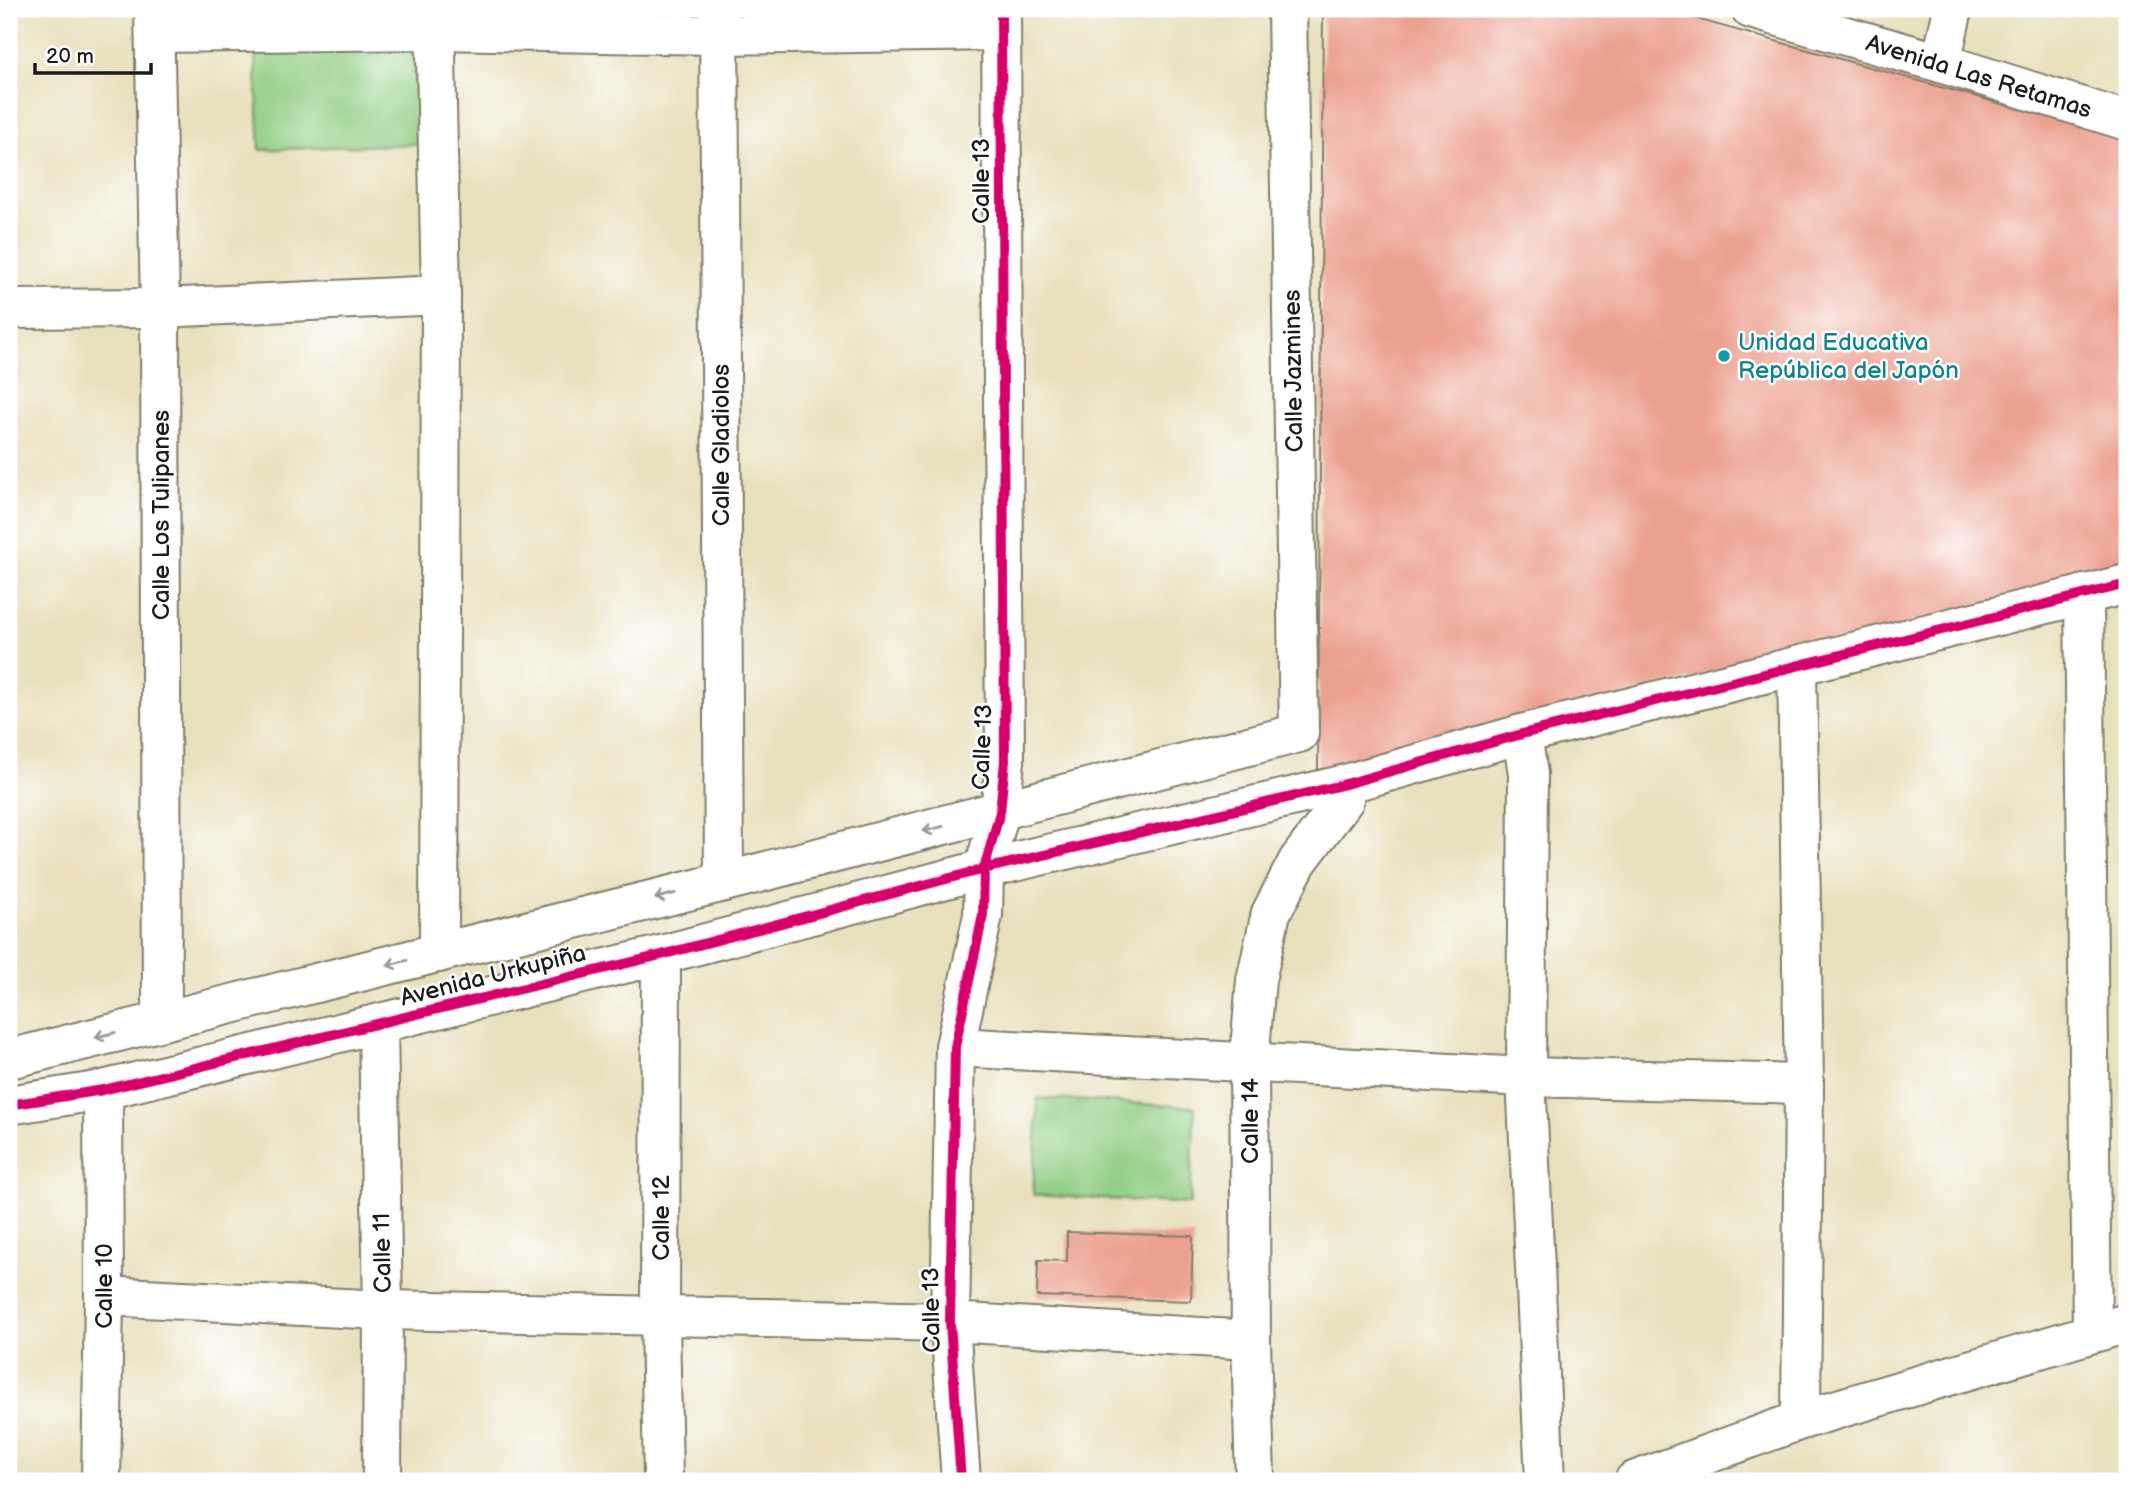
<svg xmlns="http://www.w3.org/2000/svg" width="2136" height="1490" font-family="'Balsamiq Sans',sans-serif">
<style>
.green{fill:#91ce83;stroke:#567550;stroke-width:2}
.building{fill:#eca190}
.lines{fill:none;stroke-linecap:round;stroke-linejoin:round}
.minor-casing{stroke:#827e6c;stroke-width:42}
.minor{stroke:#fff;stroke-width:38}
.cycleway-casing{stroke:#fff;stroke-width:15}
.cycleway{stroke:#d6006c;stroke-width:10}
.oneway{stroke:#999}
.culture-dot{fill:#0f9aa8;stroke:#fff;stroke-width:2.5}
.labels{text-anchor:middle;stroke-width:5;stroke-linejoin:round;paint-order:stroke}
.street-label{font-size:24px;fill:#1c1c1c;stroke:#fff}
.culture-label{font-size:24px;fill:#0d838f;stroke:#fff;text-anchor:start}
</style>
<rect width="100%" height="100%" fill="#fff"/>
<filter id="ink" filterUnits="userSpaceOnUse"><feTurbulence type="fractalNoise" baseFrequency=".0143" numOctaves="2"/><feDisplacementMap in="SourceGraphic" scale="14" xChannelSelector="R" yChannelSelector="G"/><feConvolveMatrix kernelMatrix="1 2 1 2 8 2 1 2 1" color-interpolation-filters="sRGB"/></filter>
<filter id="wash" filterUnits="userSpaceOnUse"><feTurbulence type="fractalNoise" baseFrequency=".00686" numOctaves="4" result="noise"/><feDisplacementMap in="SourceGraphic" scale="28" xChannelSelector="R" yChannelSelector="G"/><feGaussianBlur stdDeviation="1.57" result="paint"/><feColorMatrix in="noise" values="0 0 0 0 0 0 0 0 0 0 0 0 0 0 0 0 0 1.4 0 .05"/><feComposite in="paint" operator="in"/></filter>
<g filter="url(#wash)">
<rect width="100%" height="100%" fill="#e9e0bd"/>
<g class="green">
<path d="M 413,44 L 418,144 L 260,150 L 255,51 Z"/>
<path d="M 1038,1098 L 1195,1107 L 1190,1204 L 1033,1195 Z"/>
</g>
<g id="blocks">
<g class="building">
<path d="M 1323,9 L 1661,9 L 2127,139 L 2127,572 L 1318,771 Z"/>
<path d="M 1067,1232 L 1193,1236 L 1191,1301 L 1037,1296 L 1038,1260 L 1067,1261 Z"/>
</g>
</g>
</g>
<g filter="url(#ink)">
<use href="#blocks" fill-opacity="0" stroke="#827e6c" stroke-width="2"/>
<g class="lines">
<g class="minor-casing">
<g id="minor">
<path d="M 154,9 L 160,308 L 162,1021"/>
<path d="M 435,9 L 441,295 L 439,953"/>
<path d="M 719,9 L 724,882"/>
<path d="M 1751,9 L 1941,63 L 2127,121"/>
<path d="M 155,33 L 435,30 L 718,35 L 1001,31"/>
<path d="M 1941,63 L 1953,9"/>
<path d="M 9,309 L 160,308 L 441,295"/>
<path d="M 2084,594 L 2092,1333"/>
<path d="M 1797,666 L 1804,1084 L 1801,1420"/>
<path d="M 1522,734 L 1528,774 L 1526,1077 L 1545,1481"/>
<path d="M 661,955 L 660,1317 L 663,1481"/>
<path d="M 378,1025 L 383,1310 L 382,1481"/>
<path d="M 955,1047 L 1526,1077 L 1804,1084"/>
<path d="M 9,1059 L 724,882 L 1299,733 L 1287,9"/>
<path d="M 9,1105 L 103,1090 L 661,955 L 984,869 L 1342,785 L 1522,734 L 2127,584"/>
<path d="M 104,1296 L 383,1310 L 950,1322 L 1251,1340"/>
<path d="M 101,1481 L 104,1296 L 103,1090"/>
<path d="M 961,1481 L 950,1322 L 955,1047 L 983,915 L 984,869 L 1000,812 L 1005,761 L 1001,9"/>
<path d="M 1255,1481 L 1251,1340 L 1249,1061 L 1256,980 L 1271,913 L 1298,861 L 1344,800 L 1342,785"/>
<path d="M 1634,1481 L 1801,1420 L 2127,1323"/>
</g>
</g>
<use href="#minor" class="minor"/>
<g class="cycleway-casing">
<g id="cycleway">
<path d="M 9,1105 L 103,1090 L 661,955 L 984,869 L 1342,785 L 1522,734 L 2127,584"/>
<path d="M 961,1481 L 950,1322 L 955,1047 L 983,915 L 984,869 L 1000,812 L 1005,761 L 1001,9"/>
</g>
</g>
<use href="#cycleway" class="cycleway"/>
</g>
<defs><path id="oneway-shaft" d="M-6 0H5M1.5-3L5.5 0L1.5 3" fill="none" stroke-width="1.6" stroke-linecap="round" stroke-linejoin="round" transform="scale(1.75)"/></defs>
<g class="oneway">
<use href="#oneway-shaft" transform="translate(933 829) rotate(166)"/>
<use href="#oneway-shaft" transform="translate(665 896) rotate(166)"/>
<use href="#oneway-shaft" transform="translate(397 963) rotate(166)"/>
<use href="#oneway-shaft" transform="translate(105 1035) rotate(166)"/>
</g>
</g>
<circle class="culture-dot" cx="1724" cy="356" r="7"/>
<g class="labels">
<g class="street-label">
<text transform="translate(1979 76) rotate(17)" y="8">Avenida Las Retamas</text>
<text transform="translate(981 181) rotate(-90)" y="8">Calle 13</text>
<text transform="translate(1293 371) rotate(-91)" y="8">Calle Jazmines</text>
<text transform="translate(721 445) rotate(-90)" y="8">Calle Gladiolos</text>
<text transform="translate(161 515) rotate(-90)" y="8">Calle Los Tulipanes</text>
<text transform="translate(982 747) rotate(-88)" y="8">Calle 13</text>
<text transform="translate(493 975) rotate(-14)" y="8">Avenida Urkupiña</text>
<text transform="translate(1250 1121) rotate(-90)" y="8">Calle 14</text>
<text transform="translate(661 1218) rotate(-90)" y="8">Calle 12</text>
<text transform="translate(382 1253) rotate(-91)" y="8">Calle 11</text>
<text transform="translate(104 1286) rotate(-90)" y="8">Calle 10</text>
<text transform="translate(931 1310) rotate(-91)" y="8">Calle 13</text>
</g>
<g class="culture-label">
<text x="1738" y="350">Unidad Educativa<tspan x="1738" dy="28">República del Japón</tspan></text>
</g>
</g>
<rect width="2136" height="1490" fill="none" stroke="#fff" stroke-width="35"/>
<path d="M35 63v10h116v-10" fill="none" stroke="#1c1c1c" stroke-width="3.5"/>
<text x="46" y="63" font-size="21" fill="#1c1c1c" stroke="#ffffff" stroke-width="5" paint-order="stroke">20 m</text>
</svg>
